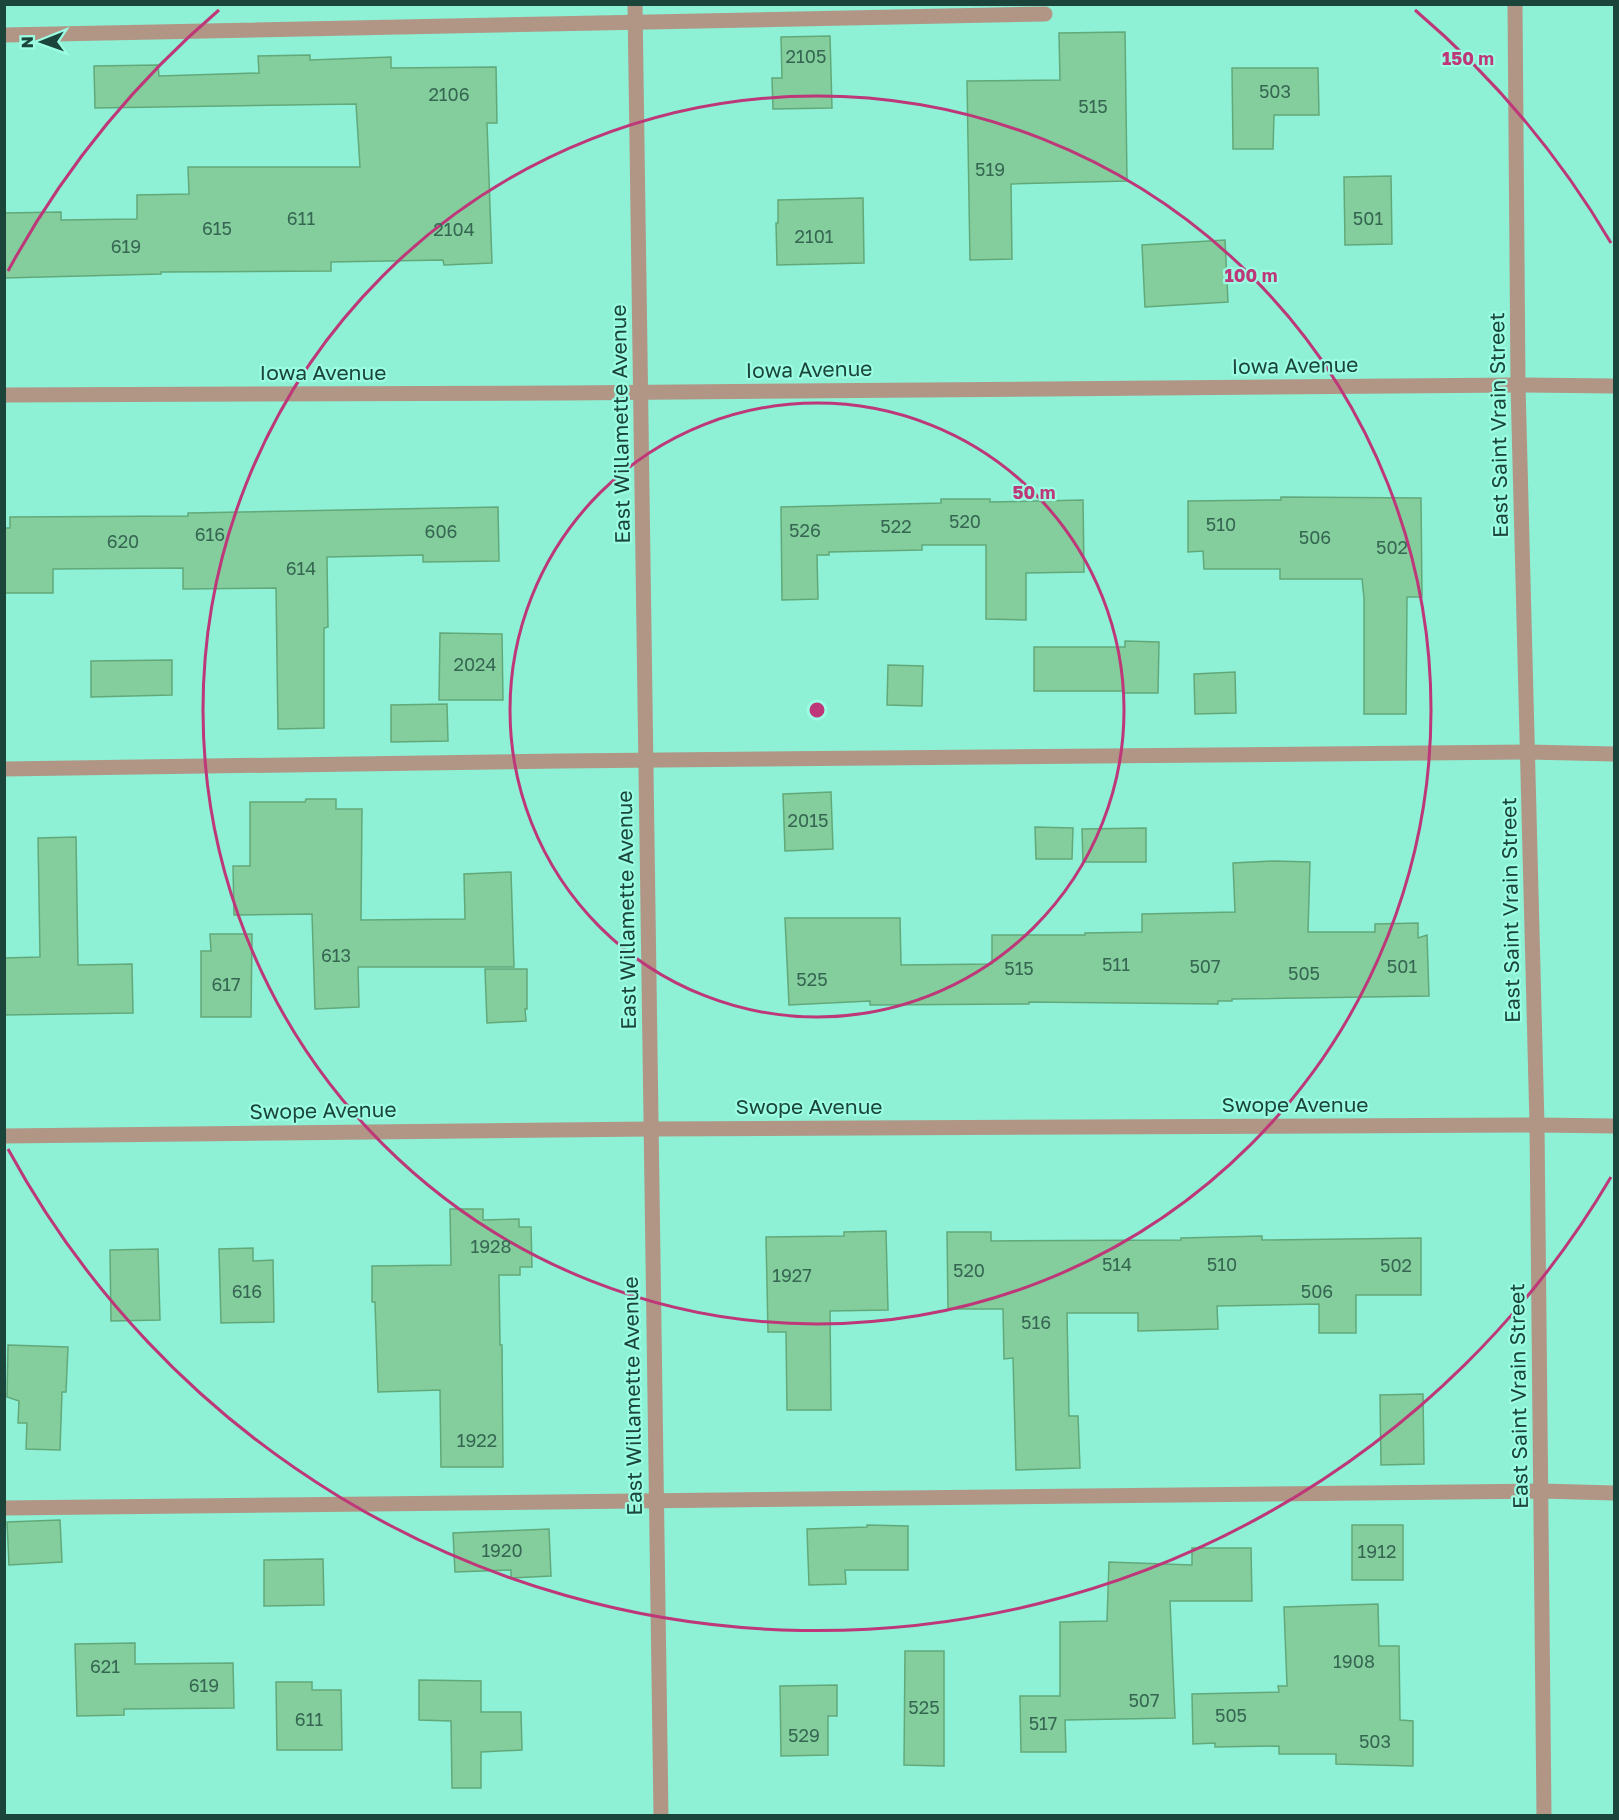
<svg xmlns="http://www.w3.org/2000/svg" width="1619" height="1820" font-family="'Golos Text',sans-serif">
<style>
.building{fill:#84cd9c;stroke:#61a97a;stroke-width:1.5}
.lines{fill:none;stroke-linecap:round;stroke-linejoin:round}
.service{stroke:#b19686;stroke-width:15}
.minor{stroke:#b19686;stroke-width:15}
.tertiary{stroke:#b19686;stroke-width:15}
.ring{fill:none;stroke:#bd3779;stroke-width:3}
.labels{text-anchor:middle;stroke-width:4.5;stroke-linejoin:round;paint-order:stroke}
.number-label{font-size:18px;fill:#356752}
.street-label{font-size:21px;fill:#1b453a;stroke:#9bfde2}
.centre{fill:#bd3779;stroke:#9bfde2;stroke-width:3}
.ring-label{font-size:18px;text-anchor:middle;font-weight:bold;fill:#bd3779;stroke:#9bfde2;stroke-width:4.5;stroke-linejoin:round;paint-order:stroke}
</style>
<rect width="100%" height="100%" fill="#8ef0d5"/>
<g class="building">
<path d="M 1125,32 L 1127,181 L 1011,184 L 1012,259 L 970,260 L 967,81 L 1060,80 L 1059,33 Z"/>
<path d="M 830,36 L 832,108 L 773,109 L 772,78 L 782,78 L 781,37 Z"/>
<path d="M 310,55 L 310,60 L 391,57 L 391,68 L 496,67 L 497,123 L 487,123 L 492,263 L 444,265 L 443,260 L 331,262 L 331,271 L 161,272 L 161,274 L 4,278 L 4,213 L 61,212 L 61,220 L 137,219 L 137,195 L 189,194 L 188,167 L 360,167 L 356,104 L 95,108 L 94,66 L 158,65 L 159,76 L 259,73 L 258,56 Z"/>
<path d="M 1232,68 L 1318,68 L 1319,115 L 1274,115 L 1273,149 L 1233,149 Z"/>
<path d="M 1391,176 L 1392,244 L 1345,245 L 1344,177 Z"/>
<path d="M 863,198 L 864,263 L 777,265 L 776,223 L 778,223 L 778,200 Z"/>
<path d="M 1225,240 L 1228,302 L 1145,307 L 1142,245 Z"/>
<path d="M 1281,497 L 1421,498 L 1422,597 L 1407,597 L 1406,714 L 1364,714 L 1364,598 L 1362,579 L 1280,579 L 1280,569 L 1204,569 L 1203,551 L 1188,552 L 1188,501 L 1281,500 Z"/>
<path d="M 941,499 L 990,499 L 990,502 L 1083,500 L 1084,572 L 1026,573 L 1026,620 L 986,619 L 986,545 L 922,545 L 922,550 L 829,552 L 829,555 L 817,555 L 818,599 L 782,600 L 781,507 L 941,503 Z"/>
<path d="M 498,507 L 499,561 L 423,562 L 423,555 L 327,557 L 328,627 L 324,628 L 324,728 L 278,729 L 276,588 L 183,589 L 183,568 L 53,569 L 53,593 L 4,593 L 4,528 L 10,528 L 10,517 L 188,516 L 188,513 Z"/>
<path d="M 440,633 L 502,634 L 503,700 L 439,700 Z"/>
<path d="M 1125,641 L 1159,642 L 1158,693 L 1124,693 L 1124,691 L 1034,691 L 1034,647 L 1125,647 Z"/>
<path d="M 172,660 L 172,695 L 91,697 L 91,661 Z"/>
<path d="M 888,665 L 923,666 L 922,706 L 887,705 Z"/>
<path d="M 1235,672 L 1236,713 L 1195,714 L 1194,674 Z"/>
<path d="M 447,704 L 448,741 L 391,742 L 391,705 Z"/>
<path d="M 831,792 L 833,849 L 785,851 L 783,794 Z"/>
<path d="M 306,799 L 336,799 L 336,809 L 362,809 L 361,920 L 465,919 L 464,874 L 511,872 L 514,967 L 358,967 L 359,1007 L 315,1009 L 312,914 L 234,915 L 233,866 L 250,866 L 250,802 L 305,802 Z"/>
<path d="M 1035,827 L 1073,828 L 1072,859 L 1036,859 Z"/>
<path d="M 1146,828 L 1146,862 L 1083,862 L 1082,829 Z"/>
<path d="M 76,837 L 78,965 L 132,964 L 133,1013 L 4,1015 L 4,958 L 40,957 L 38,838 Z"/>
<path d="M 1274,861 L 1310,862 L 1308,932 L 1375,932 L 1375,924 L 1418,923 L 1418,938 L 1427,935 L 1429,996 L 1232,999 L 1232,1001 L 1218,1001 L 1218,1004 L 1029,1002 L 1029,1004 L 870,1005 L 870,1001 L 789,1005 L 785,918 L 900,918 L 901,965 L 992,964 L 992,935 L 1085,935 L 1085,933 L 1142,932 L 1142,914 L 1235,912 L 1233,863 Z"/>
<path d="M 210,934 L 252,934 L 251,1017 L 201,1017 L 201,951 L 211,951 Z"/>
<path d="M 485,969 L 527,969 L 527,1009 L 525,1009 L 526,1021 L 487,1023 Z"/>
<path d="M 450,1209 L 483,1209 L 483,1220 L 519,1219 L 519,1227 L 531,1227 L 532,1267 L 520,1267 L 520,1275 L 499,1275 L 500,1345 L 502,1345 L 503,1467 L 441,1467 L 440,1390 L 378,1392 L 375,1302 L 372,1302 L 372,1266 L 451,1265 Z"/>
<path d="M 886,1231 L 888,1310 L 830,1311 L 831,1410 L 787,1410 L 786,1332 L 768,1332 L 766,1237 L 844,1236 L 844,1232 Z"/>
<path d="M 947,1232 L 991,1232 L 991,1241 L 1181,1240 L 1181,1238 L 1262,1236 L 1262,1240 L 1421,1238 L 1421,1295 L 1356,1295 L 1356,1333 L 1319,1333 L 1319,1304 L 1217,1306 L 1218,1329 L 1138,1331 L 1138,1313 L 1067,1313 L 1069,1416 L 1078,1416 L 1080,1468 L 1016,1470 L 1013,1358 L 1004,1359 L 1003,1309 L 948,1309 Z"/>
<path d="M 253,1248 L 253,1261 L 273,1260 L 274,1322 L 221,1323 L 219,1249 Z"/>
<path d="M 158,1249 L 160,1320 L 111,1321 L 110,1250 Z"/>
<path d="M 8,1345 L 68,1347 L 66,1392 L 62,1392 L 60,1450 L 26,1449 L 27,1423 L 18,1423 L 19,1401 L 7,1397 Z"/>
<path d="M 1423,1394 L 1424,1464 L 1381,1465 L 1380,1395 Z"/>
<path d="M 60,1520 L 62,1562 L 9,1565 L 7,1522 Z"/>
<path d="M 867,1525 L 908,1526 L 908,1570 L 845,1570 L 846,1584 L 809,1585 L 807,1529 L 867,1527 Z"/>
<rect x="1352" y="1525" width="51" height="55"/>
<path d="M 549,1529 L 551,1576 L 511,1578 L 511,1570 L 455,1572 L 453,1533 Z"/>
<path d="M 1192,1548 L 1251,1548 L 1252,1601 L 1170,1601 L 1175,1718 L 1065,1720 L 1066,1752 L 1021,1752 L 1020,1696 L 1060,1696 L 1060,1622 L 1107,1621 L 1109,1562 L 1192,1565 Z"/>
<path d="M 323,1559 L 324,1605 L 264,1606 L 264,1560 Z"/>
<path d="M 1378,1604 L 1379,1646 L 1399,1646 L 1400,1720 L 1413,1721 L 1413,1766 L 1336,1764 L 1336,1754 L 1279,1754 L 1279,1746 L 1215,1747 L 1215,1743 L 1193,1744 L 1192,1694 L 1279,1692 L 1278,1686 L 1287,1686 L 1284,1607 Z"/>
<path d="M 135,1643 L 135,1664 L 233,1663 L 234,1708 L 124,1709 L 124,1715 L 77,1716 L 75,1644 Z"/>
<path d="M 905,1651 L 944,1651 L 944,1766 L 904,1765 Z"/>
<path d="M 419,1680 L 481,1681 L 481,1712 L 521,1712 L 522,1750 L 481,1752 L 481,1788 L 452,1788 L 451,1721 L 419,1720 Z"/>
<path d="M 276,1682 L 312,1682 L 312,1690 L 341,1690 L 342,1750 L 277,1750 Z"/>
<path d="M 837,1685 L 837,1716 L 828,1716 L 828,1755 L 781,1756 L 780,1686 Z"/>
</g>
<g class="lines">
<g class="service">
<path d="M 4,35 L 1045,14"/>
<path d="M 4,769 L 560,761 L 1528,752 L 1614,754"/>
<path d="M 4,1508 L 1541,1491 L 1614,1493"/>
</g>
<g class="minor">
<path d="M 1515,4 L 1518,385 L 1537,1125 L 1544,1816"/>
<path d="M 4,395 L 566,393 L 1518,385 L 1614,386"/>
<path d="M 4,1136 L 650,1129 L 1537,1125 L 1614,1126"/>
</g>
<path class="tertiary" d="M 635,4 L 661,1816"/>
</g>
<g class="ring">
<circle cx="817" cy="710" r="307"/>
<circle cx="817" cy="710" r="614"/>
<path d="M1611 1177A921 921 0 0 1 8 1149M8 271A921 921 0 0 1 219 10M1415 10A921 921 0 0 1 1611 243"/>
</g>
<g class="labels">
<g class="number-label">
<text x="806" y="63">2105</text>
<text x="1275" y="98">503</text>
<text x="449" y="101">2106</text>
<text x="1093" y="113">515</text>
<text x="990" y="176">519</text>
<text x="301" y="225">611</text>
<text x="1368" y="225">501</text>
<text x="217" y="235">615</text>
<text x="454" y="236">2104</text>
<text x="814" y="243">2101</text>
<text x="126" y="253">619</text>
<text x="965" y="528">520</text>
<text x="1221" y="531">510</text>
<text x="896" y="533">522</text>
<text x="805" y="537">526</text>
<text x="441" y="538">606</text>
<text x="210" y="541">616</text>
<text x="1315" y="544">506</text>
<text x="123" y="548">620</text>
<text x="1392" y="554">502</text>
<text x="301" y="575">614</text>
<text x="475" y="671">2024</text>
<text x="808" y="827">2015</text>
<text x="336" y="962">613</text>
<text x="1116" y="971">511</text>
<text x="1205" y="973">507</text>
<text x="1402" y="973">501</text>
<text x="1019" y="975">515</text>
<text x="1304" y="980">505</text>
<text x="812" y="986">525</text>
<text x="226" y="991">617</text>
<text x="491" y="1253">1928</text>
<text x="1117" y="1271">514</text>
<text x="1222" y="1271">510</text>
<text x="1396" y="1272">502</text>
<text x="969" y="1277">520</text>
<text x="792" y="1282">1927</text>
<text x="247" y="1298">616</text>
<text x="1317" y="1298">506</text>
<text x="1036" y="1329">516</text>
<text x="477" y="1447">1922</text>
<text x="502" y="1557">1920</text>
<text x="1377" y="1558">1912</text>
<text x="1354" y="1668">1908</text>
<text x="105" y="1673">621</text>
<text x="204" y="1692">619</text>
<text x="1144" y="1707">507</text>
<text x="924" y="1714">525</text>
<text x="1231" y="1722">505</text>
<text x="309" y="1726">611</text>
<text x="1043" y="1730">517</text>
<text x="804" y="1742">529</text>
<text x="1375" y="1748">503</text>
</g>
<g class="street-label">
<text transform="translate(1295 366) rotate(-1)" y="7">Iowa Avenue</text>
<text transform="translate(809 370) rotate(-1)" y="7">Iowa Avenue</text>
<text x="323" y="380">Iowa Avenue</text>
<text transform="translate(621 424) rotate(-91)" y="7">East Willamette Avenue</text>
<text transform="translate(1499 425) rotate(-91)" y="7">East Saint Vrain Street</text>
<text transform="translate(627 910) rotate(-91)" y="7">East Willamette Avenue</text>
<text transform="translate(1511 910) rotate(-91)" y="7">East Saint Vrain Street</text>
<text x="1295" y="1112">Swope Avenue</text>
<text x="809" y="1114">Swope Avenue</text>
<text transform="translate(323 1111) rotate(-1)" y="7">Swope Avenue</text>
<text transform="translate(633 1396) rotate(-91)" y="7">East Willamette Avenue</text>
<text transform="translate(1519 1396) rotate(-91)" y="7">East Saint Vrain Street</text>
</g>
</g>
<circle cx="817" cy="710" r="9" class="centre"/>
<g class="ring-label">
<text x="1468" y="65">150 m</text>
<text x="1251" y="282">100 m</text>
<text x="1034" y="499">50 m</text>
</g>
<rect width="1619" height="1820" fill="none" stroke="#1b453a" stroke-width="12"/>
<g transform="translate(42 42) rotate(269)" stroke="#9bfde2" stroke-width="4.5" paint-order="stroke">
<path d="M0-4.5L10 22L0 15L-10 22Z" fill="#1b453a"/>
<text y="-9" font-size="16" font-weight="bold" text-anchor="middle" fill="#1b453a">N</text>
</g>
</svg>
